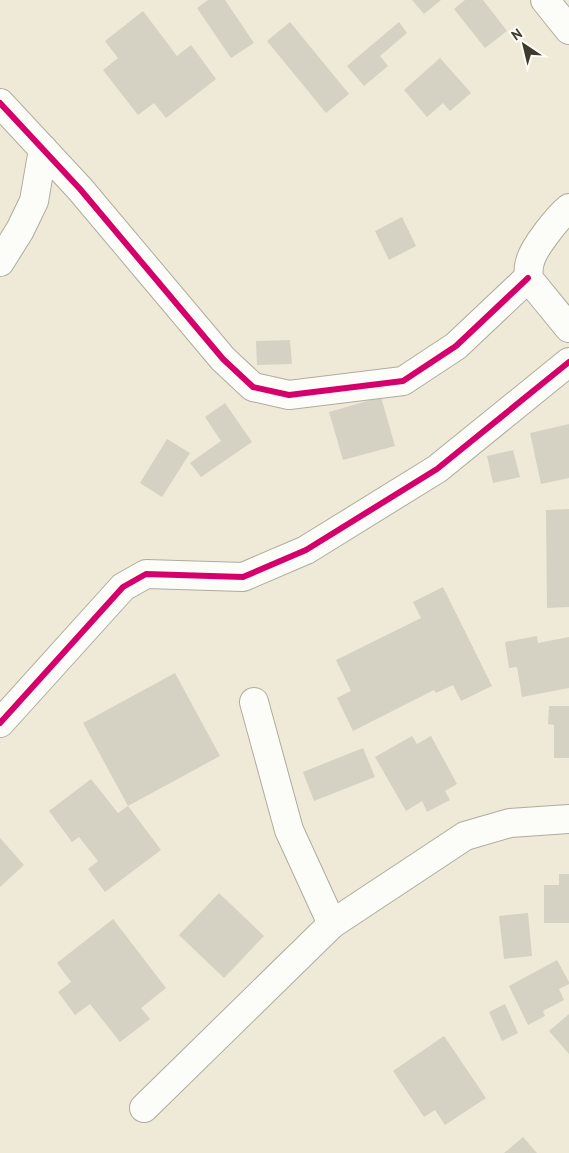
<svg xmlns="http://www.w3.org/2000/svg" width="569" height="1153" font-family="'PT Sans',sans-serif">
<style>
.building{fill:#d6d2c3}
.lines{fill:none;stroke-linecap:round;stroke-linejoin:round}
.minor-casing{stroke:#afac9d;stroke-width:30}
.minor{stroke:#fcfcf9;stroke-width:28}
.cycleway-casing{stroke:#fefdf6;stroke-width:9}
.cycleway{stroke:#d6006c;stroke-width:6}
</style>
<rect width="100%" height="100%" fill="#eeead7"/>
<g class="building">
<path d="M 208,0 L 225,0 L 254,43 L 231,58 L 197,8 Z"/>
<path d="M 412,0 L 441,0 L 424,14 Z"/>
<path d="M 465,0 L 483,0 L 507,31 L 485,48 L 454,9 Z"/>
<path d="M 143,11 L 177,56 L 191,45 L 216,79 L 166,118 L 154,103 L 138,115 L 103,70 L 118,58 L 105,41 Z"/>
<path d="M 290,22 L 349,94 L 326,113 L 267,41 Z"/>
<path d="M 399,22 L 407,33 L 380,56 L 388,66 L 364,86 L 347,66 Z"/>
<path d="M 440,58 L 471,93 L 450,111 L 443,103 L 427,117 L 404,90 Z"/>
<path d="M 402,217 L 416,246 L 389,260 L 375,231 Z"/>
<path d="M 290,340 L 292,364 L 257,365 L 256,341 Z"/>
<path d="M 381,397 L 395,446 L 343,460 L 329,412 Z"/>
<path d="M 225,403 L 252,442 L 201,477 L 190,463 L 221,441 L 205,417 Z"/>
<path d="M 569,424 L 569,478 L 541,484 L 530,433 Z"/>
<path d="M 167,439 L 190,453 L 162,497 L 140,483 Z"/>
<path d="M 513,450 L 520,477 L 493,483 L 487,456 Z"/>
<path d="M 569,509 L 569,607 L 547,608 L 546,510 Z"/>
<path d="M 443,587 L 492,686 L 461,701 L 453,685 L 436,693 L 434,690 L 353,731 L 337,698 L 351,691 L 336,660 L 421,618 L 413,602 Z"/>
<path d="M 537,636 L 538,643 L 569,637 L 569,688 L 522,697 L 517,667 L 509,668 L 505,642 Z"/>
<path d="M 175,673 L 220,756 L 128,806 L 83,723 Z"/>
<path d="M 549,706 L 569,706 L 569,758 L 554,758 L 554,725 L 548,724 Z"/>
<path d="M 412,736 L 417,744 L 431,736 L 457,784 L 445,791 L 450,800 L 427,812 L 422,801 L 406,811 L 375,757 Z"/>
<path d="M 363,748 L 375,777 L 314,801 L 303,772 Z"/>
<path d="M 91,779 L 118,813 L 128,806 L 161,850 L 105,892 L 88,869 L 98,861 L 79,837 L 72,842 L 49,811 Z"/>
<path d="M 0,838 L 24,865 L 0,887 Z"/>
<path d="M 559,874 L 569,874 L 569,923 L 544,923 L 544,885 L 559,885 Z"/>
<path d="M 219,893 L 264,936 L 224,978 L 179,935 Z"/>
<path d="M 528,913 L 532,956 L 504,959 L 499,916 Z"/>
<path d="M 113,919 L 166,988 L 141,1008 L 150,1019 L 120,1042 L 90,1004 L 75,1015 L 58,992 L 71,982 L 57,963 Z"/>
<path d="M 557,960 L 569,982 L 569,984 L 559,989 L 564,1000 L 543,1011 L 545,1016 L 528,1025 L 509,986 Z"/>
<path d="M 505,1004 L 518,1033 L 502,1041 L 489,1012 Z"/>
<path d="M 569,1014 L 569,1054 L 549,1031 Z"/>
<path d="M 444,1036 L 486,1098 L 445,1125 L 435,1110 L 424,1117 L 393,1071 Z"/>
<path d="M 523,1137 L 537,1153 L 504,1153 Z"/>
</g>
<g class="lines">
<g class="minor-casing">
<g id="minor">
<path d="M 545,0 L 569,30"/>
<path d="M 0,103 L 80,189 L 223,359 L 253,387 L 289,395 L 403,381 L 456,346 L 528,278"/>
<path d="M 569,208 C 558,217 533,248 530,262 C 528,267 529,273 528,278 L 569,328"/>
<path d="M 0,262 L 20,230 L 34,201 L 43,149"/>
<path d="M 254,702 L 289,830 L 332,924"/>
<path d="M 0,723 L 123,587 L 146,574 L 243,577 L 306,550 L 437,469 L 569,362"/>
<path d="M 144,1108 L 332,924 L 465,836 L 510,823 L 569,819"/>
</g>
</g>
<use href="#minor" class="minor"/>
<g class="cycleway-casing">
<g id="cycleway">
<path d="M 0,103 L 80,189 L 223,359 L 253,387 L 289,395 L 403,381 L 456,346 L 528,278"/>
<path d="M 0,723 L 123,587 L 146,574 L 243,577 L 306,550 L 437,469 L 569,362"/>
</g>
</g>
<use href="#cycleway" class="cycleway"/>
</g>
<g transform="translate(524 45) rotate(325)" stroke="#fefdf6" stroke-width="4" paint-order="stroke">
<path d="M0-4L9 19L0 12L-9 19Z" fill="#3e3b2d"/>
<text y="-8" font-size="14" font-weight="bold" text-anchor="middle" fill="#3e3b2d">N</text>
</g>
</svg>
